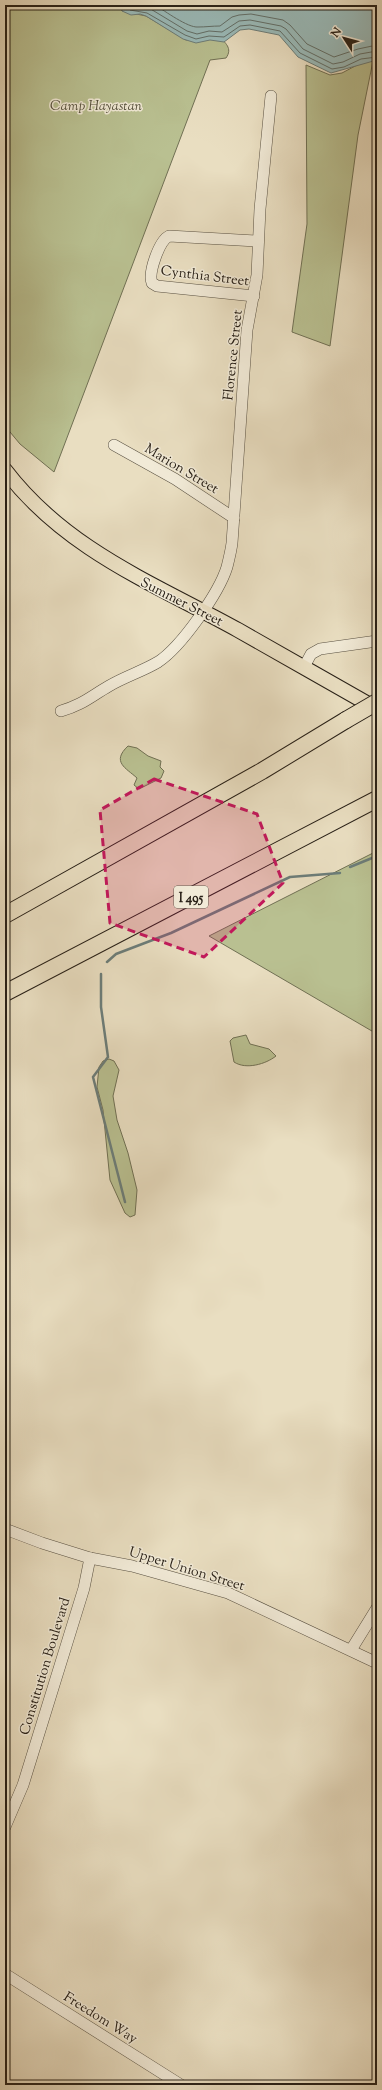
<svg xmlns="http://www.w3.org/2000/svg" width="382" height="2090" font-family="'Sorts Mill Goudy',serif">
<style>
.green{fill:#b9c091;stroke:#707054}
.water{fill:#9abbba;stroke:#6c7d79}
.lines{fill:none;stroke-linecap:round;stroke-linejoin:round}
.shore{stroke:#616e68;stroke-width:1}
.stream{stroke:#6c7d79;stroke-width:2.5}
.minor-casing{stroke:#585042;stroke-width:12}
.major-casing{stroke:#282017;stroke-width:16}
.highway-casing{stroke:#282017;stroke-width:18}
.minor{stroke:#f1ead7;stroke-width:11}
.major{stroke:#e9dec1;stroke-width:14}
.highway{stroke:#e9dec1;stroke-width:16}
.highway-bridge-casing{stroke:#282017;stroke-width:18;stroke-linecap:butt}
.highway-bridge{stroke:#e9dec1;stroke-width:16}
.marked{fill:#c2185b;fill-opacity:0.2;stroke:#c2185b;stroke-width:3;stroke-dasharray:8 5;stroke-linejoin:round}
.labels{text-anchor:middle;stroke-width:3;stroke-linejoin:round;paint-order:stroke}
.shield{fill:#f1ead7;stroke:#645d51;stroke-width:1}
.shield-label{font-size:13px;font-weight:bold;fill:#282017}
.park-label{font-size:14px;font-style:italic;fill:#54503c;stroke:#f1ead7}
.street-label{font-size:14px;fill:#282017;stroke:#f1ead7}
</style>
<rect width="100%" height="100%" fill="#e9dec1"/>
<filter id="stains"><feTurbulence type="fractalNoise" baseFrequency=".005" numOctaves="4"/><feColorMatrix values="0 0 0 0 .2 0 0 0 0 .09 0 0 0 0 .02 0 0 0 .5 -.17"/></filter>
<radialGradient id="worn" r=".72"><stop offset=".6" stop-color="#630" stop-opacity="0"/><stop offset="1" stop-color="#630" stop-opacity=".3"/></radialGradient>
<g class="green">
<path d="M 5,5 L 121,5 L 122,11 L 146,16 L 186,40 L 219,36 C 225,43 233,48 226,58 L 210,60 L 54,472 L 20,444 L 5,426 Z"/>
<path d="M 374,56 L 358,135 L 330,346 L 292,332 L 307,224 L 306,65 L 330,75 L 342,73 Z"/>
<path d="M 128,746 L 137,748 L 148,756 L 161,761 L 160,767 L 164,771 L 161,778 L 139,789 L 134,785 L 137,778 C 126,768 111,762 128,746 Z"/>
<path d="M 377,851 L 377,1034 L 209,936 Z"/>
<path d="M 246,1035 L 250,1044 L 269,1049 L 276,1056 C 266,1064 246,1070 234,1062 L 230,1041 L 233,1038 Z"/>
<path d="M 109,1059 L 114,1061 L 119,1070 L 113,1096 L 117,1120 L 128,1153 L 137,1190 L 135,1215 L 130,1217 L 125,1213 L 110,1180 L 103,1110 L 97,1087 L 99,1067 L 103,1061 Z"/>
</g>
<path class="water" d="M 121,5 L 377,5 L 377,60 L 331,73 L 298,57 L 279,35 L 249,29 L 240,30 L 224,42 L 210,40 L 196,43 L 183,39 L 146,16 L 140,14 L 131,15 L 122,11 Z"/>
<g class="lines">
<g class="shore">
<path d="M 125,5 L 130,10 L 147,13 L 185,35 L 196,39 L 209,36 L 224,37 L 240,26 L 250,25 L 280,31 L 300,53 L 332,69 L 344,67 L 361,59 L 377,57"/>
<path d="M 131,5 L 149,8 L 187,31 L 197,34 L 209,31 L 222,32 L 239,21 L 250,20 L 281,26 L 286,29 L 303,49 L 333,64 L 343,62 L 360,54 L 377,51"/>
<path d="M 155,5 C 165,11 188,28 198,27 C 206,27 212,26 220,26 L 232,17 L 239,15 L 251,14 L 283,20 L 290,25 L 307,44 L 334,57 L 358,49 L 377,45"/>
</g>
<g class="stream">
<path d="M 350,867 L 377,856"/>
<path d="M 107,962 L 116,954 L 171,933 L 290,877 L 340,873"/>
<path d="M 101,974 L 101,1007 L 108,1057 L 93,1077 L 125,1202"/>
</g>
<g class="minor-casing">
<g id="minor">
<path d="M 254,296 L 157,286 L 152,283 C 148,273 159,241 169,236 L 258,241"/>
<path d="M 114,445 L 175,479 L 234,518"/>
<path d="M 304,667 L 311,654 L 320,649 L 377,641"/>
<path d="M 61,711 C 82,705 90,697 109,686 C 124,677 143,671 158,662 C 181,647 219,593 227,567 C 229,559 231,551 232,543 L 247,330 L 257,275 L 260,209 L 271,96"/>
<path d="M 5,1529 L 42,1543 L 90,1558 L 132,1566 L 228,1593 L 377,1663"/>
<path d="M 351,1650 L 377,1608"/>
<path d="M 5,1827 L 23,1785 L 84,1588 L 90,1558"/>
<path d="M 5,1974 L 181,2085"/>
</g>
</g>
<g class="major-casing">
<path id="major" d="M 5,470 C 66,550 153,583 238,630 C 284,656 331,683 377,709"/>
</g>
<g class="highway-casing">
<g id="highway">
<path d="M 5,915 L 262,771 L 346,720"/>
<path d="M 5,993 L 377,799"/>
</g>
</g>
<use href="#minor" class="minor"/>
<use href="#major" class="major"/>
<use href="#highway" class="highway"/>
<g class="highway-bridge-casing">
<path id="highway-bridge" d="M 346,720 L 377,702"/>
</g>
<use href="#highway-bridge" class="highway-bridge"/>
</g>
<path class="marked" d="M 154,779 L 257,814 L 283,883 L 204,957 L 110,923 L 100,810 Z"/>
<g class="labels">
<rect class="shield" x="174" y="886" width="34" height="22" rx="3"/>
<g class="shield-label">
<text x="191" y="902">I 495</text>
</g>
<g class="park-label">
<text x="96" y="110">Camp Hayastan</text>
</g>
<g class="street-label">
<text transform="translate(205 275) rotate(7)" y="5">Cynthia Street</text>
<text transform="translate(232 355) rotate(-84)" y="5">Florence Street</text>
<text transform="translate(182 468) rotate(31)" y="5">Marion Street</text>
<text transform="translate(182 601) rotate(27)" y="5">Summer Street</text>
<text transform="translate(187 1568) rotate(17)" y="5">Upper Union Street</text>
<text transform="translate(44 1666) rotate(-73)" y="5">Constitution Boulevard</text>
<text transform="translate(101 2017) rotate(32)" y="5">Freedom Way</text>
</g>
</g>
<rect width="382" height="2090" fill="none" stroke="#e9dec1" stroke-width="20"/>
<rect x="6" y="6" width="370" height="2078" fill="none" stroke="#282017" stroke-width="2"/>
<rect x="10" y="10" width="362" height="2070" fill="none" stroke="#282017"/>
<g transform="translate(344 38) rotate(306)" stroke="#f1ead7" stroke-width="3" paint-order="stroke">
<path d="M0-3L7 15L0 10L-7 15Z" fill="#282017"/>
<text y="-6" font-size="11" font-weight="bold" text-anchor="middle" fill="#282017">N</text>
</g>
<rect width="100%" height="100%" filter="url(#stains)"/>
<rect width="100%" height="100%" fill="url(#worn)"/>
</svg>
